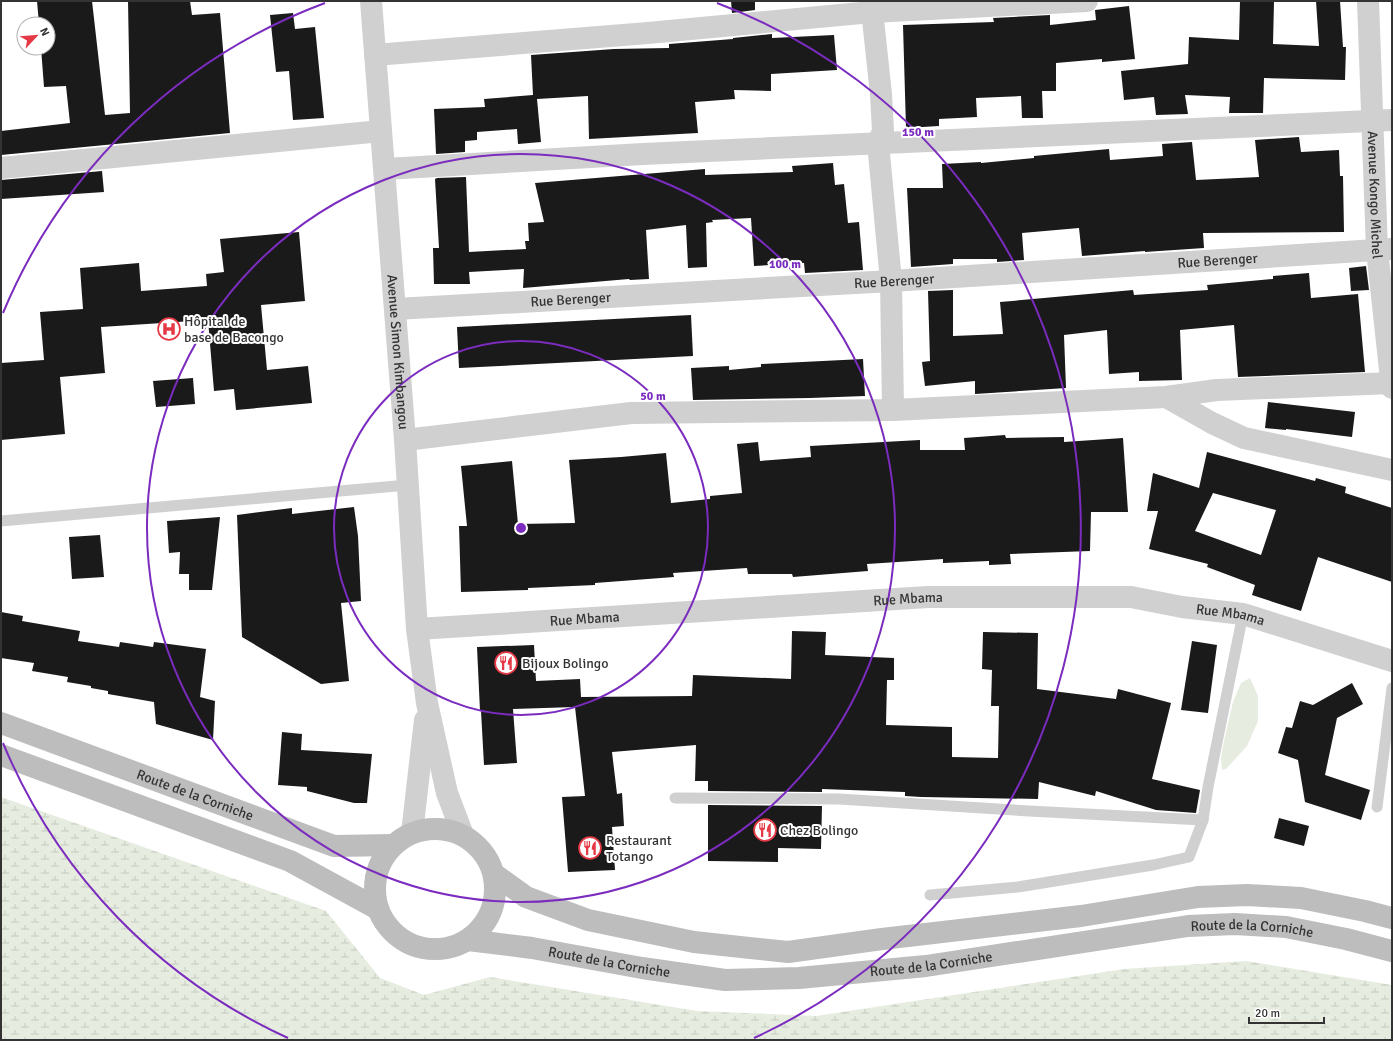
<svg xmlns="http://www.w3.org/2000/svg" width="1393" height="1041" font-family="Signika,sans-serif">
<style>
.grass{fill:#e6ecdf}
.wetland{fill:url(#wetland-marsh)}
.building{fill:#1a1a1a;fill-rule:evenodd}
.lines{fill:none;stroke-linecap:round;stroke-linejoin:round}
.service{stroke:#d0d0d0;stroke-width:11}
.minor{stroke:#d0d0d0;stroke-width:22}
.secondary{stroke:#bdbdbd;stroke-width:22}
.ring{fill:none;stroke:#7b2cbf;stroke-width:2}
.labels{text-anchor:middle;stroke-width:4;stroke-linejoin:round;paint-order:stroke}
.street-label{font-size:14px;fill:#333;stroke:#fff}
.poi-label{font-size:14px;fill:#333;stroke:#fff;text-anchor:start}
.centre{fill:#7b2cbf;stroke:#fff;stroke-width:2}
.ring-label{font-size:12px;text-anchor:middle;font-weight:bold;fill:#7b2cbf;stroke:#fff;stroke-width:4;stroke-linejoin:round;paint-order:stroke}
</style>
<defs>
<pattern id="wetland-marsh" width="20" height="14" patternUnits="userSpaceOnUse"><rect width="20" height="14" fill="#e6ecdf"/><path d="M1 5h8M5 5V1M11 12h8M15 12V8" fill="none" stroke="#c6cbc0"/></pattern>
</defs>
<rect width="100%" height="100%" fill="#fff"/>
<path class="grass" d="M 1250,678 L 1258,696 L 1258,721 L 1247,746 L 1226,769 L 1222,770 L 1221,758 L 1224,741 L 1233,702 L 1241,683 Z"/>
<path class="wetland" d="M 1,797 L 326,911 L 380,978 L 424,995 L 490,977 L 697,1011 L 816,1016 L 1124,969 L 1246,961 L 1392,985 L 1392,1040 L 1,1040 Z"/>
<g class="building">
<path d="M 37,1 L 92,1 L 105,115 L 130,113 L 128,1 L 190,1 L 192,15 L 220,13 L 230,133 L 1,155 L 1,131 L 70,123 L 66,86 L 44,87 L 41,48 L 48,48 L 48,24 L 39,24 Z"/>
<path d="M 731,1 L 755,1 L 755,10 L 732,13 Z"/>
<path d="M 1240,1 L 1274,2 L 1273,44 L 1319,46 L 1316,1 L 1340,1 L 1343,47 L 1346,47 L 1345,80 L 1264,78 L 1263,113 L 1229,113 L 1230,97 L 1185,95 L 1188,114 L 1156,115 L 1154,97 L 1124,100 L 1121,71 L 1188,64 L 1189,37 L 1239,40 Z"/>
<path d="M 1129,6 L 1135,59 L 1102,62 L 1102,59 L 1056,63 L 1056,91 L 1042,91 L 1043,118 L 1022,118 L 1021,96 L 976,98 L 977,117 L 939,119 L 939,126 L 906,128 L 903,25 L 994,22 L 993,18 L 1050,15 L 1050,25 L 1096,20 L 1095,10 Z"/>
<path d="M 293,13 L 295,29 L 315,27 L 324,118 L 293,120 L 289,71 L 276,72 L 270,15 Z"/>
<path d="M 772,34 L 772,38 L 834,35 L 837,70 L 771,74 L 771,91 L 734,90 L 735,99 L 695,102 L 698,133 L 589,139 L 588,96 L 537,99 L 541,142 L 518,144 L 517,129 L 477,132 L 477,140 L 465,141 L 465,152 L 436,154 L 434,109 L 485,107 L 484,99 L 533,95 L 531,55 L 614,49 L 669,48 L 669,44 L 733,39 L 733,38 Z"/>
<path d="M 1299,137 L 1301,152 L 1339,150 L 1340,176 L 1343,176 L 1344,232 L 1203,233 L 1204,248 L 1145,252 L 1145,251 L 1082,256 L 1079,228 L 1022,233 L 1024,260 L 997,262 L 997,259 L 953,259 L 953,264 L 911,267 L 907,188 L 943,188 L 942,164 L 981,162 L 981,163 L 1034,158 L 1034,156 L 1109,149 L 1110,160 L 1163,156 L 1162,144 L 1192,142 L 1196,180 L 1259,177 L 1255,140 Z"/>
<path d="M 833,163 L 835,185 L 844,184 L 848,223 L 859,222 L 863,270 L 805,273 L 804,263 L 754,266 L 751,218 L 712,220 L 713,222 L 706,223 L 707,267 L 688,268 L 686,225 L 646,230 L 649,279 L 630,280 L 629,279 L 523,288 L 524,269 L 469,272 L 470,284 L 434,284 L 433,248 L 439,248 L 435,179 L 437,178 L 466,177 L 469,252 L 526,249 L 525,241 L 529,241 L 528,223 L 544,222 L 535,183 L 705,169 L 705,175 L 793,172 L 792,166 Z"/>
<path d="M 102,171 L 104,192 L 1,199 L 1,180 Z"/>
<path d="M 299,232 L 305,301 L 261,305 L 267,370 L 308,366 L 312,403 L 236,410 L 234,389 L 214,391 L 208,320 L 101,327 L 105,373 L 60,377 L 65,434 L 1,440 L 1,363 L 44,360 L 40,312 L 83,309 L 80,268 L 139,263 L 141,291 L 207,286 L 206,274 L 224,272 L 220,239 Z"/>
<path d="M 1366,266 L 1369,290 L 1351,291 L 1349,268 Z"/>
<path d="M 1309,273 L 1311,298 L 1358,294 L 1365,372 L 1238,377 L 1234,325 L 1180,330 L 1182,380 L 1139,381 L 1139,372 L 1109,374 L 1107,330 L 1064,335 L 1066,388 L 975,394 L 975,381 L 925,386 L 922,362 L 930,361 L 928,291 L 953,290 L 953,336 L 1003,334 L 1000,302 L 1133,290 L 1134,295 L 1208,290 L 1207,285 L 1273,279 L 1273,276 Z"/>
<path d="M 691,315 L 693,356 L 459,368 L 457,327 Z"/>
<path d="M 863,359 L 865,396 L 810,398 L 693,400 L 691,368 L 729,366 L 729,370 L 761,367 L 761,364 Z"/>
<path d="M 193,378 L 195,404 L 156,407 L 153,381 Z"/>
<path d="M 1268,402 L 1355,412 L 1352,437 L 1286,429 L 1286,430 L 1265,428 Z"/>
<path d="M 1005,435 L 1006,438 L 1064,437 L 1064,442 L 1123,438 L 1128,512 L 1091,512 L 1090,551 L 1010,554 L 1011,564 L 989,565 L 989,561 L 943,563 L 943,559 L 867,564 L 868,571 L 793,577 L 792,574 L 748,574 L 747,568 L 673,573 L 674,577 L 595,583 L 595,585 L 528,588 L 528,590 L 461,592 L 459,526 L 467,526 L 461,466 L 512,461 L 518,524 L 575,523 L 569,460 L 621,457 L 666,453 L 671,503 L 710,499 L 710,496 L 742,493 L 737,444 L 758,442 L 760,461 L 811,457 L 810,446 L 920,440 L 920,450 L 965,450 L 964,438 Z"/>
<path d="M 1207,452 L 1315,481 L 1316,478 L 1346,487 L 1345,493 L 1392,508 L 1392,582 L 1318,557 L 1301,611 L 1252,595 L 1255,585 L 1207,567 L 1208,564 L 1149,549 L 1158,511 L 1147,511 L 1153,473 L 1199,488 ZM 1213,493 L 1276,510 L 1261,555 L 1195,531 Z"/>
<path d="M 354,507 L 358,536 L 361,601 L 341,603 L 349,681 L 321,684 L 242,637 L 237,515 L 292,508 L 292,514 Z"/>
<path d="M 220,517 L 212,590 L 189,590 L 189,574 L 179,574 L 180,552 L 169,553 L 167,521 Z"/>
<path d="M 100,535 L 104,577 L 72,579 L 69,537 Z"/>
<path d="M 1,612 L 23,616 L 22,621 L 80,631 L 78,641 L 119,647 L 120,642 L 153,647 L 154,642 L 206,649 L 200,697 L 215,701 L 213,740 L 156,724 L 154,702 L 108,694 L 108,691 L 91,688 L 91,686 L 67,682 L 68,677 L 32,671 L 34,663 L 1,658 Z"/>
<path d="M 792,631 L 826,632 L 825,655 L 894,658 L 894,680 L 887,680 L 886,725 L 952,727 L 952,757 L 998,758 L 999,706 L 991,706 L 992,670 L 982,669 L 983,632 L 1038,633 L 1037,689 L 1116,699 L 1118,689 L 1171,703 L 1152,779 L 1200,790 L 1196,813 L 1156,810 L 1096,791 L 1095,796 L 1039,782 L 1038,799 L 921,797 L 905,796 L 905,792 L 822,789 L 822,792 L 708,791 L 708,781 L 695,781 L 696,745 L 612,752 L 617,794 L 622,793 L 624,826 L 612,827 L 615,870 L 568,872 L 562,797 L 585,796 L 575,707 L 513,709 L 517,763 L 484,765 L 481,711 L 480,711 L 477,647 L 534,645 L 536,681 L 580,679 L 581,697 L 692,696 L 693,675 L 791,679 Z"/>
<path d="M 1192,641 L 1217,645 L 1208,713 L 1181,710 Z"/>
<path d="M 1352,683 L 1363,704 L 1337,718 L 1325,775 L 1370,790 L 1361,820 L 1305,802 L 1298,760 L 1278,753 L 1286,727 L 1292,728 L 1300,701 L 1313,705 Z"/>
<path d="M 282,732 L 302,734 L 301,750 L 372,754 L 367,803 L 354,803 L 307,791 L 307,787 L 278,785 Z"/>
<path d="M 708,805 L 822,806 L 821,849 L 778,848 L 778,862 L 708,861 Z"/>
<path d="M 1279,818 L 1309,826 L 1304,846 L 1274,838 Z"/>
</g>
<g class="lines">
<g class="service">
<path d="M 1,521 L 408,485"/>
<path d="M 675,798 L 839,799 L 1029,811 L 1203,820 L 1208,787 L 1243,614"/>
<path d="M 1377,807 L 1392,688"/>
<path d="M 930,895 L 1018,887 L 1153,865 L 1189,857 L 1203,820"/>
</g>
<g class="minor">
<path id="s1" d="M 371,1 L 405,440 L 417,629 L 427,703 L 447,793 L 463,835"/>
<path d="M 871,1 L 881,94 L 883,131 L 878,143 L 891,281 L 893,410"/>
<path id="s2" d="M 1368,1 L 1377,250 L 1392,388"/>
<path d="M 375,55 L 648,33 L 872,12 L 1087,1"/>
<path d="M 1,168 L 381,131"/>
<path d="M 385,169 L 643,154 L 1392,120"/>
<path id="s3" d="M 396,309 L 891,281 L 1392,249"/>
<path d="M 1166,397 L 1212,423 L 1244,438 L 1392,470"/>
<path d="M 405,440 L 631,413 L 893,410 L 1166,397 L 1217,390 L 1392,383"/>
<path id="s4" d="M 417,629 L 928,597 L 1131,597 L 1182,607 L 1243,614 L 1392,661"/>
<path d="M 412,833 L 425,720"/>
</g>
<g class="secondary">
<path id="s5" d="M 1,723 L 334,846 L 393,845"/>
<path d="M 1,755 L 290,861 L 378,909"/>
<circle cx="435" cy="889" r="60"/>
<path d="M 494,874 L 526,897 L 588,920 L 694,942 L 788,952 L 882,939 L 1081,916 L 1198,897 L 1247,895 L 1301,898 L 1365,911 L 1392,918"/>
<path id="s6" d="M 468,940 L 532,948 L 642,968 L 725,980 L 799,978 L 926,966 L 1188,926 L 1235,924 L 1286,927 L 1346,939 L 1392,951"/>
</g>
</g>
<g class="ring">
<circle cx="521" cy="528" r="187"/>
<circle cx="521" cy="528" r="374"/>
<path d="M288 1038A561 561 0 0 1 3 743M3 313A561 561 0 0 1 325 3M717 3A561 561 0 0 1 754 1038"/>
</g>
<defs>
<g id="hospital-ring" transform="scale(1.15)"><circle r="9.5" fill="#fff" stroke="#e63946" stroke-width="1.5"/><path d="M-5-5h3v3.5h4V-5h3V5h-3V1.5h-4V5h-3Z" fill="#e63946"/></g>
<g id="restaurant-ring" transform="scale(1.15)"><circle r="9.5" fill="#fff" stroke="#e63946" stroke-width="1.5"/><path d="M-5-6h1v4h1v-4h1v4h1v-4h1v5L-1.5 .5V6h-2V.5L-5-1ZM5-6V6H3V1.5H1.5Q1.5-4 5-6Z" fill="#e63946"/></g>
</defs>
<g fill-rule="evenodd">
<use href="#hospital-ring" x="169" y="329"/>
<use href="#restaurant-ring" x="506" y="663"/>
<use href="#restaurant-ring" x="765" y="830"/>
<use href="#restaurant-ring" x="590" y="848"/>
</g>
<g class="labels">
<g class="street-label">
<text dy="5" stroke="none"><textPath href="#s2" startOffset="194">Avenue Kongo Michel</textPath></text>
<text dy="5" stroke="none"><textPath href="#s3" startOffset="823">Rue Berenger</textPath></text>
<text dy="5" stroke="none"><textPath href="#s3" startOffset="499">Rue Berenger</textPath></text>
<text dy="5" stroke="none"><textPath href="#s3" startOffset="175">Rue Berenger</textPath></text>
<text dy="5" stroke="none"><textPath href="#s1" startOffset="352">Avenue Simon Kimbangou</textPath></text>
<text dy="5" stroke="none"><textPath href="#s4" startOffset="492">Rue Mbama</textPath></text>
<text dy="5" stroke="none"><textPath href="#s4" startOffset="816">Rue Mbama</textPath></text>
<text dy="5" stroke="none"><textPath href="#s4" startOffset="168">Rue Mbama</textPath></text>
<text dy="5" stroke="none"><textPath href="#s5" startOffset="207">Route de la Corniche</textPath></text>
<text dy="5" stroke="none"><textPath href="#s6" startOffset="791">Route de la Corniche</textPath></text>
<text dy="5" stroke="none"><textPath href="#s6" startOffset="143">Route de la Corniche</textPath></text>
<text dy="5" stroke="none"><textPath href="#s6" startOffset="467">Route de la Corniche</textPath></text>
</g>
<g class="poi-label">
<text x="184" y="326">Hôpital de<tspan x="184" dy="16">base de Bacongo</tspan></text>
<text x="522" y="668">Bijoux Bolingo</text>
<text x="780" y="835">Chez Bolingo</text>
<text x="606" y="845">Restaurant<tspan x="606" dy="16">Totango</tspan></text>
</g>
</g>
<circle cx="521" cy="528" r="6" class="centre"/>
<g class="ring-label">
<text x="918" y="136">150 m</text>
<text x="785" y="268">100 m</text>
<text x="653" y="400">50 m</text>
</g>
<rect width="1393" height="1041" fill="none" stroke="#333333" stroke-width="4"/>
<g transform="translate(36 36) rotate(64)"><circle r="19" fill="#ffffff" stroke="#adadad"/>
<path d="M0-3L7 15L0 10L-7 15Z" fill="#e63946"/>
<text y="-6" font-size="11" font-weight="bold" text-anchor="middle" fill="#333333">N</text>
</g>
<path d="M1249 1017v6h75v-6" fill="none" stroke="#333333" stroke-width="2"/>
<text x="1255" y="1017" font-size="12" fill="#333333" stroke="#ffffff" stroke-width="3" paint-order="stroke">20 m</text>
</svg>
